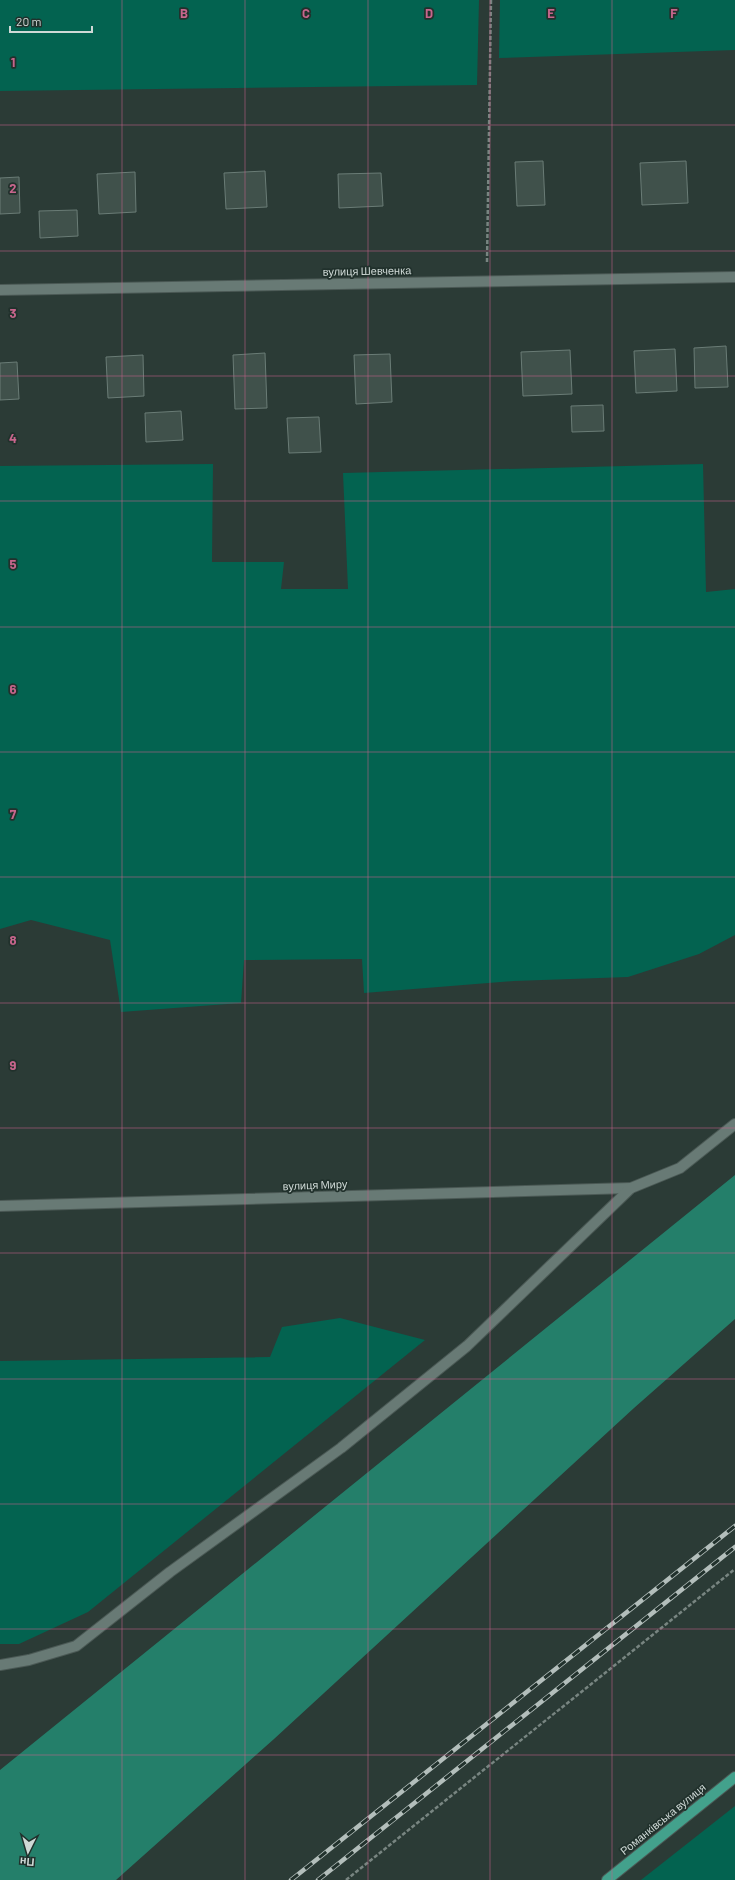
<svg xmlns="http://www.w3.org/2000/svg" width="735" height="1880" font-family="Barlow,sans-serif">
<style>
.green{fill:#036350}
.forest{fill:#247f6a}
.building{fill:#40514b;stroke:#6a7c76}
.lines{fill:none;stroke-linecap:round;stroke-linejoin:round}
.minor-casing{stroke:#4b5955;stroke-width:12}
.major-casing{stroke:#4b5955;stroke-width:12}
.path{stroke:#788581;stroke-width:2.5;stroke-dasharray:4 2;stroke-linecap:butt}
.minor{stroke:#687a75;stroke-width:10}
.major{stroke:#43a18c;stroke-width:10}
.rail-casing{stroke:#b3bebb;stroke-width:4.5}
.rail{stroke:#21312c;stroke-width:3;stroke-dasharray:9;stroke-linecap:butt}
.grid{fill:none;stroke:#c7658c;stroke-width:1;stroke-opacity:0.55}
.labels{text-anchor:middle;stroke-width:3.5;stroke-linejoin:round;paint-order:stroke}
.street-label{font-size:11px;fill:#cfd9d6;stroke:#21312c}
.grid-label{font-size:13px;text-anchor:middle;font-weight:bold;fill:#c7658c;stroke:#21312c;stroke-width:3.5;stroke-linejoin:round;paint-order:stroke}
</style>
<rect width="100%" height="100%" fill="#2b3b36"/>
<g class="green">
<path d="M 0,0 L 479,0 L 477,85 L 0,91 Z"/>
<path d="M 500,0 L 735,0 L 735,50 L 499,58 Z"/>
<path d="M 213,464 L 212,562 L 284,562 L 281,589 L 348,589 L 343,473 L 703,464 L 706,592 L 735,589 L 735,935 L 699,954 L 628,977 L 514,981 L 364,993 L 362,959 L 244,960 L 241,1003 L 121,1012 L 110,940 L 31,920 L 0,929 L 0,466 Z"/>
<path d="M 340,1318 L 425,1340 L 88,1612 L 19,1644 L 0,1644 L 0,1361 L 270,1357 L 282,1327 Z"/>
<path d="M 735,1806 L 735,1880 L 641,1880 Z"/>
</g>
<path class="forest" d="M 735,1175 L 735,1319 L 634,1408 L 274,1739 L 116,1880 L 0,1880 L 0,1770 Z"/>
<g class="building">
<path d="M 543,161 L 545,205 L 517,206 L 515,162 Z"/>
<path d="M 686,161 L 688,203 L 642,205 L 640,163 Z"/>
<path d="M 265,171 L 267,207 L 226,209 L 224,173 Z"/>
<path d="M 135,172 L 136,212 L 99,214 L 97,174 Z"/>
<path d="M 381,173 L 383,206 L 339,208 L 338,174 Z"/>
<path d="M 19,177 L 20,213 L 0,214 L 0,178 Z"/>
<path d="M 77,210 L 78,236 L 40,238 L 39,211 Z"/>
<path d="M 726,346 L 728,387 L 695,388 L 694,348 Z"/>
<path d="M 675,349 L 677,391 L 636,393 L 634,351 Z"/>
<path d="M 570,350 L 572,394 L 523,396 L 521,352 Z"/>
<path d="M 265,353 L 267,408 L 235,409 L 233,355 Z"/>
<path d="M 390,354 L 392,402 L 356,404 L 354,355 Z"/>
<path d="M 143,355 L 144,396 L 108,398 L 106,357 Z"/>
<path d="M 17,362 L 19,399 L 0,400 L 0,363 Z"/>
<path d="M 603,405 L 604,431 L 572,432 L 571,406 Z"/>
<path d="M 181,411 L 183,440 L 146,442 L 145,413 Z"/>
<path d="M 319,417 L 321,452 L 289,453 L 287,418 Z"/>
</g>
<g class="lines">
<g class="minor-casing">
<g id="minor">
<path d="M 0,290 L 735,277"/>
<path d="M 0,1206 L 631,1188"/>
<path d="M 0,1665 L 29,1660 L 76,1646 L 170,1572 L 341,1448 L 467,1346 L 631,1188 L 680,1168 L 735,1124"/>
</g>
</g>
<g class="major-casing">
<path id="major" d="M 607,1880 L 735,1777"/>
</g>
<g class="path">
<path d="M 487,262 L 491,0"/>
<path d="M 346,1880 L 735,1569"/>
</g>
<use href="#minor" class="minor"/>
<use href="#major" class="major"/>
<g class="rail-casing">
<g id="rail">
<path d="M 291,1880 L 735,1526"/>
<path d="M 318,1880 L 735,1547"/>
</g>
</g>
<use href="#rail" class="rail"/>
</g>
<path class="grid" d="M 122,0 L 122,1880M 245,0 L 245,1880M 368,0 L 368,1880M 490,0 L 490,1880M 612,0 L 612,1880M 0,125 L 735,125M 0,251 L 735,251M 0,376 L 735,376M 0,501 L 735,501M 0,627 L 735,627M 0,752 L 735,752M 0,877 L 735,877M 0,1003 L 735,1003M 0,1128 L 735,1128M 0,1253 L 735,1253M 0,1379 L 735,1379M 0,1504 L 735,1504M 0,1629 L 735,1629M 0,1755 L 735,1755"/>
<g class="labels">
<g class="street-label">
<text transform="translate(367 271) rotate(-1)" y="4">вулиця Шевченка</text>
<text transform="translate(315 1185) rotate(-2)" y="4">вулиця Миру</text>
<text transform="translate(663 1819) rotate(-39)" y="4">Романківська вулиця</text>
</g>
</g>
<g class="grid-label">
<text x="184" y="18">B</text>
<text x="306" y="18">C</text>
<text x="429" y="18">D</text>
<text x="551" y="18">E</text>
<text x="674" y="18">F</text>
<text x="13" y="67">1</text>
<text x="13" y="193">2</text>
<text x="13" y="318">3</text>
<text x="13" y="443">4</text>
<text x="13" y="569">5</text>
<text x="13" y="694">6</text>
<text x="13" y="819">7</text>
<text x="13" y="945">8</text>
<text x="13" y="1070">9</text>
</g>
<g transform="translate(28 1852) rotate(185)" stroke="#21312c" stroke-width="3" paint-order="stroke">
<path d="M0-3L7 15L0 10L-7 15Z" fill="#cfd9d6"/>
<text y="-6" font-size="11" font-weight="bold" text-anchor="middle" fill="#cfd9d6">Пн</text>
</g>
<path d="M10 26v6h82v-6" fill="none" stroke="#cfd9d6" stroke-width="2"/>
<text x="16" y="26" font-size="12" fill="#cfd9d6" stroke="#21312c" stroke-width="3" paint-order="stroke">20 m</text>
</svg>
